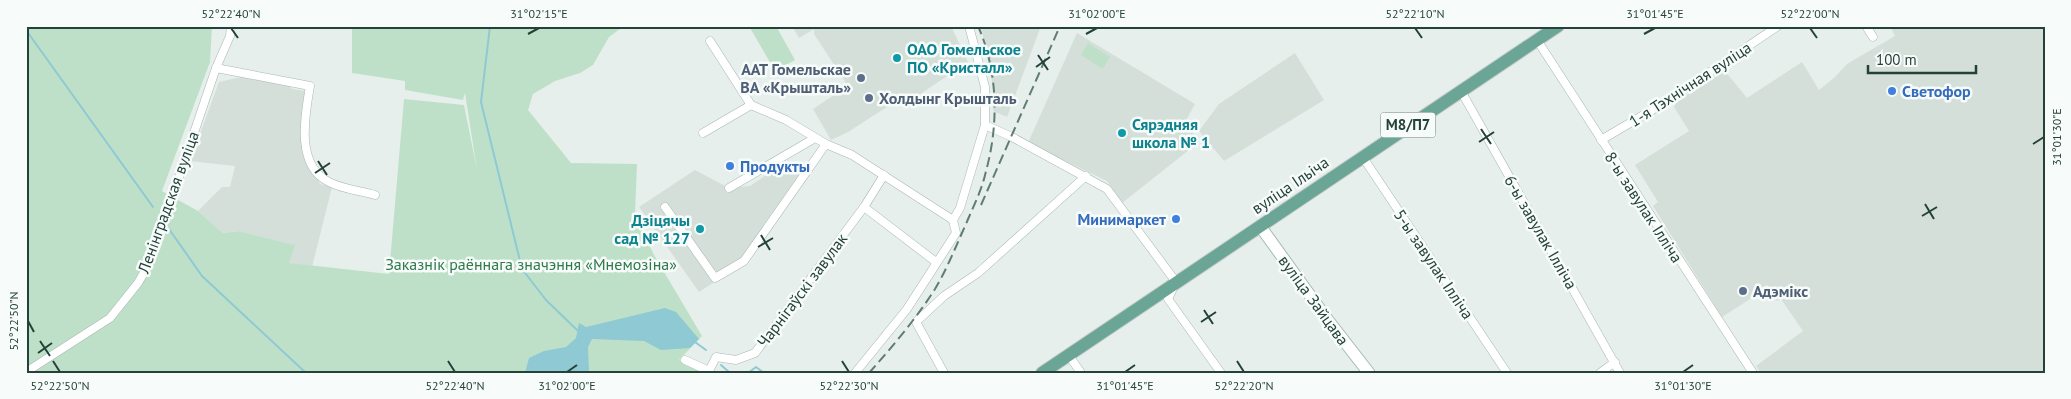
<svg xmlns="http://www.w3.org/2000/svg" width="2071" height="399" font-family="'PT Sans',sans-serif">
<style>
.built{fill:#d4dfda}
.green{fill:#bfe0c8}
.water{fill:#8ec9d4}
.lines{fill:none;stroke-linecap:round;stroke-linejoin:round}
.stream{stroke:#8ec9d4;stroke-width:2}
.street-casing{stroke:#a8b8b2;stroke-width:9}
.secondary-casing{stroke:#a4bbb3;stroke-width:13}
.primary-casing{stroke:#c2cac8;stroke-width:14}
.street{stroke:#fff;stroke-width:8}
.secondary{stroke:#fff;stroke-width:11}
.primary{stroke:#6aa596;stroke-width:12}
.rail{stroke:#5f7d75;stroke-width:2;stroke-dasharray:10 5;stroke-linecap:butt}
.ticks{fill:none;stroke:#24423a;stroke-width:2}
.culture-dot{fill:#0f9aa8;stroke:#f7fbf9;stroke-width:2}
.service-dot{fill:#5c6f8a;stroke:#f7fbf9;stroke-width:2}
.shop-dot{fill:#3f7fe0;stroke:#f7fbf9;stroke-width:2}
.labels{text-anchor:middle;stroke-width:5;stroke-linejoin:round;paint-order:stroke}
.shield{fill:#f7fbf9;stroke:#637a73;stroke-width:1}
.shield-label{font-size:15px;font-weight:bold;fill:#24423a}
.culture-label{font-size:16px;font-weight:bold;fill:#0d838f;stroke:#f7fbf9;text-anchor:start}
.service-label{font-size:16px;font-weight:bold;fill:#4e5e75;stroke:#f7fbf9;text-anchor:start}
.street-label{font-size:16px;fill:#24423a;stroke:#f7fbf9}
.shop-label{font-size:16px;font-weight:bold;fill:#366cbe;stroke:#f7fbf9;text-anchor:start}
.park-label{font-size:16px;fill:#2d7a4b;stroke:#f7fbf9}
.neatline{fill:none;stroke:#24423a;stroke-width:2}
.ticks-label{font-size:12px;text-anchor:middle;fill:#24423a}
</style>
<rect width="100%" height="100%" fill="#e6efeb"/>
<g class="built">
<path d="M 792,26 L 951,26 L 968,62 L 904,105 L 893,103 L 848,132 L 831,140 L 813,109 L 848,86 L 814,34 L 814,29 L 799,38 Z"/>
<path d="M 981,26 L 1041,26 L 1007,117 L 993,111 L 993,86 Z"/>
<path d="M 1890,26 L 2045,26 L 2045,373 L 1761,373 L 1756,366 L 1803,331 L 1781,299 L 1777,301 L 1767,285 L 1760,290 L 1761,292 L 1722,317 L 1653,206 L 1658,202 L 1635,165 L 1689,131 L 1674,107 L 1677,101 L 1725,71 L 1747,98 L 1802,62 L 1819,90 L 1835,77 L 1847,64 L 1895,36 Z"/>
<path d="M 1077,33 L 1195,104 L 1185,122 L 1199,142 L 1122,203 L 1107,181 L 1028,143 Z"/>
<path d="M 1295,53 L 1324,100 L 1224,161 L 1199,131 L 1219,104 Z"/>
<path d="M 241,77 L 286,83 L 292,89 L 305,91 L 300,135 L 320,184 L 332,187 L 312,267 L 289,263 L 294,245 L 239,231 L 223,233 L 198,211 L 222,187 L 230,187 L 235,166 L 190,161 L 219,82 Z"/>
<path d="M 784,163 L 807,179 L 747,261 L 699,292 L 639,207 L 695,170 L 729,188 L 750,186 Z"/>
</g>
<g class="green">
<path d="M 26,26 L 212,26 L 210,62 L 162,191 L 198,211 L 223,233 L 239,231 L 295,245 L 289,263 L 389,274 L 404,99 L 464,105 L 477,170 L 465,93 L 463,100 L 405,90 L 405,81 L 352,73 L 352,26 L 624,26 L 609,37 L 593,65 L 580,73 L 555,81 L 533,94 L 528,110 L 571,163 L 637,164 L 635,214 L 654,255 L 702,336 L 679,360 L 703,373 L 26,373 Z"/>
<path d="M 749,26 L 776,26 L 795,60 L 775,71 Z"/>
<path d="M 1088,43 L 1110,57 L 1103,69 L 1081,55 Z"/>
</g>
<path class="water" d="M 665,308 L 676,312 L 699,339 L 690,348 L 661,350 L 644,341 L 592,339 L 588,347 L 589,373 L 525,373 L 529,358 L 544,351 L 566,347 L 576,338 L 579,323 L 586,327 Z"/>
<g class="lines">
<g class="stream">
<path d="M 490,26 L 481,102 L 522,269 L 546,300 L 577,330 L 579,330"/>
<path d="M 26,30 L 153,207"/>
<path d="M 169,229 L 202,276 L 306,373"/>
<path d="M 695,342 L 706,350"/>
<path d="M 721,365 L 730,373"/>
<path d="M 748,373 L 756,367 L 764,373"/>
</g>
<g class="street-casing">
<g id="street">
<path d="M 1866,26 L 1873,37"/>
<path d="M 1537,40 L 1753,373"/>
<path d="M 710,41 L 751,105 L 786,120 L 826,144 L 852,155 L 953,220"/>
<path d="M 216,68 L 310,86 C 305,115 295,165 329,182 C 342,189 361,191 375,195"/>
<path d="M 1461,91 L 1620,373"/>
<path d="M 985,125 L 1012,137 L 1107,189 L 1176,282 L 1168,299 L 1221,373"/>
<path d="M 703,133 L 751,105"/>
<path d="M 1601,140 L 1664,103 L 1778,26"/>
<path d="M 1362,156 L 1507,373"/>
<path d="M 729,188 L 815,138"/>
<path d="M 665,207 L 715,278 L 744,261 L 826,144"/>
<path d="M 864,207 L 936,262"/>
<path d="M 1068,354 L 1081,373"/>
<path d="M 685,360 L 709,371 L 709,373"/>
<path d="M 709,371 L 716,357 L 736,360 L 755,353 L 864,207 L 884,175"/>
<path d="M 26,372 L 110,318 L 138,283 L 150,262 L 158,239 L 216,68 L 230,36 L 231,26"/>
<path d="M 855,373 L 907,309 L 956,233 L 953,220 L 960,208 L 985,125 L 985,87 L 969,26"/>
<path d="M 944,373 L 916,322 L 944,296 L 978,273 L 1086,176"/>
<path d="M 1600,373 L 1615,362"/>
</g>
</g>
<g class="secondary-casing">
<path id="secondary" d="M 1260,226 L 1327,319 L 1369,373"/>
</g>
<g class="primary-casing">
<path id="primary" d="M 1042,373 L 1558,26"/>
</g>
<use href="#street" class="street"/>
<use href="#secondary" class="secondary"/>
<use href="#primary" class="primary"/>
<g class="rail">
<path d="M 981,205 L 1060,26"/>
<path d="M 869,373 C 892,347 916,319 935,289 C 947,269 956,246 966,224 C 973,207 982,190 986,171 C 999,124 998,71 978,26"/>
</g>
</g>
<path class="ticks" d="M 231,28 L 238,38M 1415,28 L 1422,38M 1810,28 L 1817,38M 528,34 L 539,28M 1086,34 L 1097,28M 1644,34 L 1655,28M 1038,55 L 1048,70M 1036,67 L 1050,57M 1481,129 L 1491,144M 1479,142 L 1494,132M 2033,144 L 2044,137M 318,161 L 327,175M 315,173 L 330,163M 1925,204 L 1934,219M 1922,216 L 1937,207M 761,235 L 770,250M 758,247 L 773,238M 1204,310 L 1213,324M 28,321 L 34,332M 1201,322 L 1216,312M 40,341 L 50,356M 38,353 L 52,343M 53,361 L 60,372M 448,361 L 455,372M 842,361 L 849,372M 1237,361 L 1244,372M 567,372 L 577,365M 1125,372 L 1135,365M 1683,372 L 1693,365"/>
<g class="culture-dot">
<circle cx="897" cy="58" r="5"/>
<circle cx="1122" cy="133" r="5"/>
<circle cx="700" cy="229" r="5"/>
</g>
<g class="service-dot">
<circle cx="861" cy="78" r="5"/>
<circle cx="869" cy="98" r="5"/>
<circle cx="1743" cy="291" r="5"/>
</g>
<g class="shop-dot">
<circle cx="1892" cy="91" r="5"/>
<circle cx="730" cy="166" r="5"/>
<circle cx="1176" cy="219" r="5"/>
</g>
<g class="labels">
<rect class="shield" x="1380.5" y="112.5" width="55" height="25" rx="4"/>
<g class="shield-label">
<text x="1408" y="130">М8/П7</text>
</g>
<g class="culture-label">
<text x="907" y="55">ОАО Гомельское<tspan x="907" dy="18">ПО «Кристалл»</tspan></text>
<text x="1132" y="130">Сярэдняя<tspan x="1132" dy="18">школа № 1</tspan></text>
<text x="690" y="226" text-anchor="end">Дзіцячы<tspan x="690" dy="18">сад № 127</tspan></text>
</g>
<g class="service-label">
<text x="851" y="75" text-anchor="end">ААТ Гомельскае<tspan x="851" dy="18">ВА «Крышталь»</tspan></text>
<text x="879" y="104">Холдынг Крышталь</text>
<text x="1753" y="297">Адэмікс</text>
</g>
<g class="street-label">
<text transform="translate(1690 84) rotate(-33)" y="6">1-я Тэхнічная вуліца</text>
<text transform="translate(1290 185) rotate(-34)" y="6">вуліца Ільіча</text>
<text transform="translate(168 202) rotate(-70)" y="6">Ленінградская вуліца</text>
<text transform="translate(1644 207) rotate(57)" y="6">8-ы завулак Ілліча</text>
<text transform="translate(1541 232) rotate(60)" y="6">6-ы завулак Ілліча</text>
<text transform="translate(1434 264) rotate(56)" y="6">5-ы завулак Ілліча</text>
<text transform="translate(802 290) rotate(-53)" y="6">Чарнігаўскі завулак</text>
<text transform="translate(1314 300) rotate(54)" y="6">вуліца Зайцава</text>
</g>
<g class="shop-label">
<text x="1902" y="97">Светофор</text>
<text x="740" y="172">Продукты</text>
<text x="1166" y="225" text-anchor="end">Минимаркет</text>
</g>
<g class="park-label">
<text x="531" y="270">Заказнік раённага значэння «Мнемозіна»</text>
</g>
</g>
<rect width="2071" height="399" fill="none" stroke="#f7fbf9" stroke-width="55"/>
<path d="M1868 65v8h108v-8" fill="none" stroke="#24423a" stroke-width="2.5"/>
<text x="1876" y="65" font-size="15" fill="#24423a" stroke="#f7fbf9" stroke-width="4" paint-order="stroke">100 m</text>
<rect x="28" y="28" width="2016" height="344" class="neatline"/>
<g class="ticks-label">
<text x="231" y="18">52°22'40"N</text>
<text x="539" y="18">31°02'15"E</text>
<text x="1097" y="18">31°02'00"E</text>
<text x="1415" y="18">52°22'10"N</text>
<text x="1655" y="18">31°01'45"E</text>
<text x="1810" y="18">52°22'00"N</text>
<text transform="translate(2057 137) rotate(-90)" y="4">31°01'30"E</text>
<text transform="translate(14 321) rotate(-90)" y="4">52°22'50"N</text>
<text x="60" y="390">52°22'50"N</text>
<text x="455" y="390">52°22'40"N</text>
<text x="567" y="390">31°02'00"E</text>
<text x="849" y="390">52°22'30"N</text>
<text x="1125" y="390">31°01'45"E</text>
<text x="1244" y="390">52°22'20"N</text>
<text x="1683" y="390">31°01'30"E</text>
</g>
</svg>
